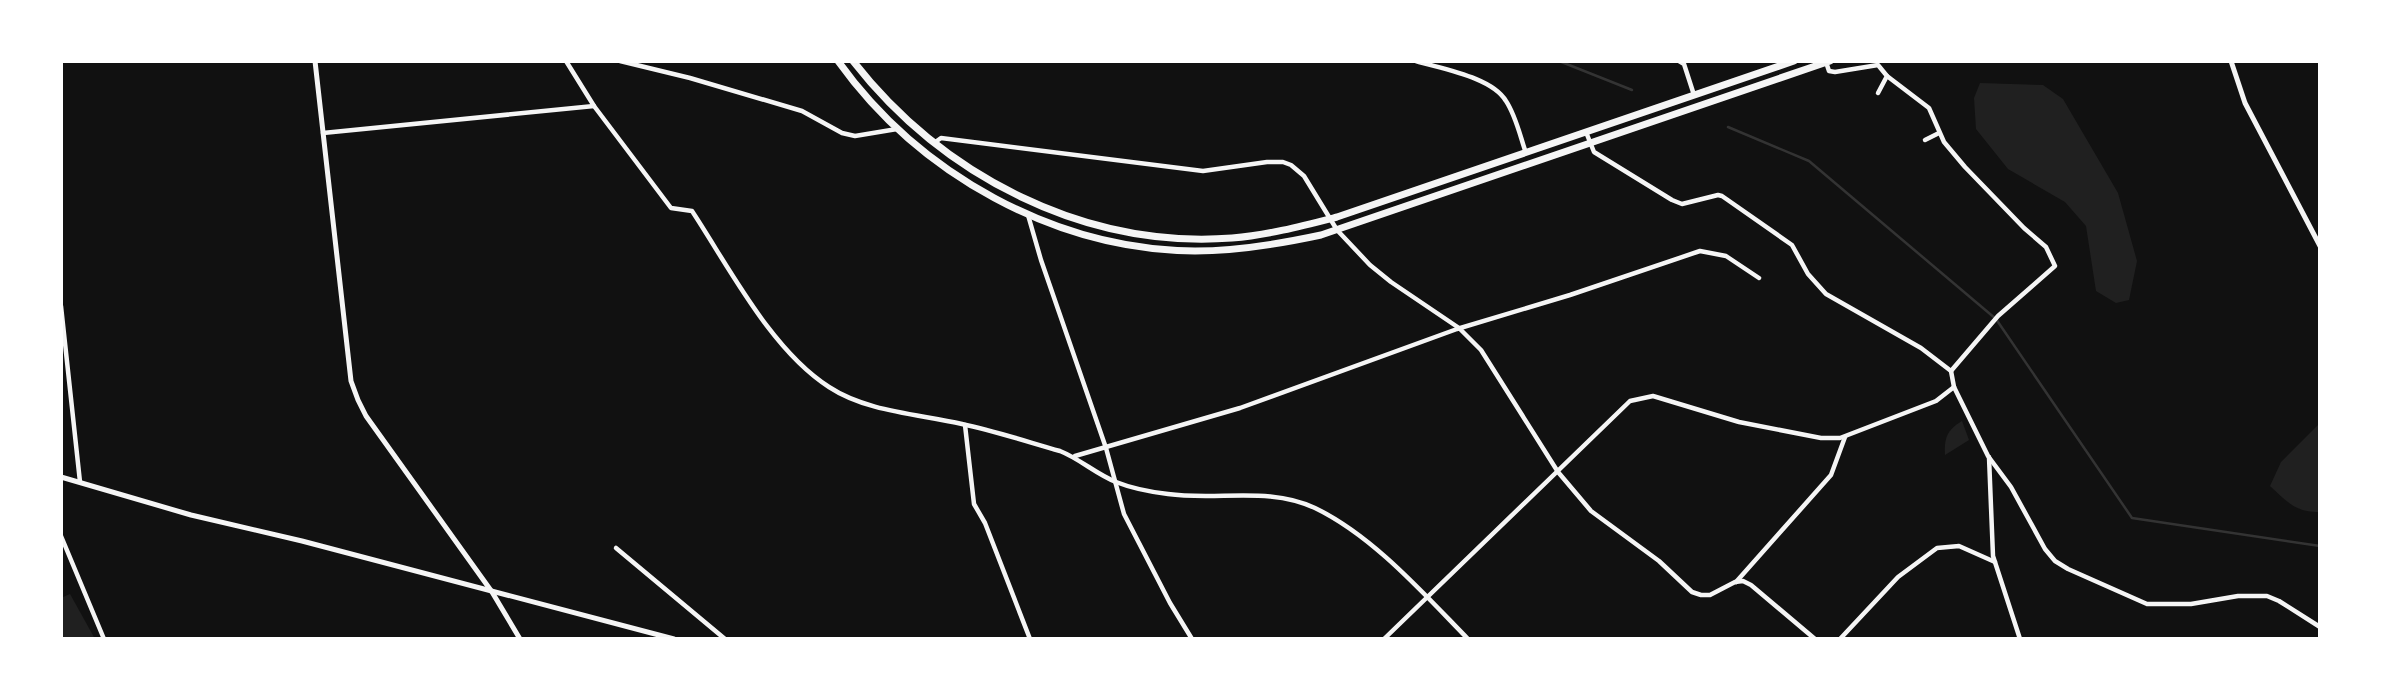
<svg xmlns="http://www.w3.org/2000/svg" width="2381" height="700" font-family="Figtree,sans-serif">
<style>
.green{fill:#202020}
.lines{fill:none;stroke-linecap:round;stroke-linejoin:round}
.stream{stroke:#333;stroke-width:2.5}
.minor{stroke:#f5f5f5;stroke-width:4.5}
.tertiary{stroke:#f5f5f5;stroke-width:5}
.trunk{stroke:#f5f5f5;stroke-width:7}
</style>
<rect width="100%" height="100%" fill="#111"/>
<g class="green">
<path d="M 1980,83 L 2043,85 L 2063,99 L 2118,193 L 2137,261 L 2129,300 L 2116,303 L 2096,291 L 2086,226 L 2065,202 L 2008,169 L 1976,129 L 1974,98 Z"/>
<path d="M 1962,421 L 1969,440 L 1945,455 C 1944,438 1947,430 1962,421 Z"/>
<path d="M 2320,423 L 2320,512 C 2294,512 2288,502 2270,486 L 2281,462 Z"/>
<path d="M 70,594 L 95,639 L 61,639 L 61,598 Z"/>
</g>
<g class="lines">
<g class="stream">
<path d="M 1559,61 L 1632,90"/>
<path d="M 1728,127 L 1809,161 L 1996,319 L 2132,518 L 2320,546"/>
</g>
<g class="minor">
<path d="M 566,61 L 594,106 L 671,208 L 692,211 C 729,267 771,350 829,387 C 867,412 919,414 962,424 C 995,431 1028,442 1060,451 C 1080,459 1096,474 1116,482 C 1131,488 1151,492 1168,494 C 1217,501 1269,486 1315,508 C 1373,536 1423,593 1468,639"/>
<path d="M 620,61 L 690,78 L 802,111 L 842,133 L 855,136 L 897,129"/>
<path d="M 1416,61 C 1442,69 1492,77 1506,101 C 1516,116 1520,136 1526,153"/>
<path d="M 1679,61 L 1684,64 L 1694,95"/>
<path d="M 1826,62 L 1829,71 L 1835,72 L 1878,65 L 1887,76 L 1878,93"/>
<path d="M 1887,76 L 1929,108 L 1944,142 L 1965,167 L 2024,228 L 2046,247 L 2055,266 L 1998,316 L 1951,371"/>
<path d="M 1586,132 L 1594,152 L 1672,200 L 1682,204 L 1718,195 L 1722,196 L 1792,245 L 1808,274 L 1826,294 L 1921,348 L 1951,371 L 1954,387 L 1988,456 L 2011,487 L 2045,549 L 2055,561 L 2068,569 L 2147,604 L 2191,604 L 2238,596 L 2267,596 L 2279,601 L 2320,627"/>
<path d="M 323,133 L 594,106"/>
<path d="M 1925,140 L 1939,133"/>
<path d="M 934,143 L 941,138 L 1203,171 L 1267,162 L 1283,162 L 1291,165 L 1304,176 L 1337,230 L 1370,265 L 1391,282 L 1459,328 L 1481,350 L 1558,472 L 1591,511 L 1659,561 L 1692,592 L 1701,595 L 1710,595 L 1735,582 L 1743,581 L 1751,585 L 1815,639"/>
<path d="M 1028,215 L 1041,260 L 1106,448 L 1124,514 L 1170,603 L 1192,639"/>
<path d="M 61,306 L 80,482"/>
<path d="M 965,425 L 974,504 L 985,523 L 1030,639"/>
<path d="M 1075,456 L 1240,408 L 1457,329 L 1570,295 L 1700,251 L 1726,256 L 1759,278"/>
<path d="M 1989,457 L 1993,556 L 2020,639"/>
<path d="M 61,536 L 104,639"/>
<path d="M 616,548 L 725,639"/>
<path d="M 1736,582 L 1831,475 L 1845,437"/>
<path d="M 1384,639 L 1630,401 L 1653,396 L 1739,422 L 1821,438 L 1840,438 L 1936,401 L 1954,387"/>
<path d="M 1840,639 L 1898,577 L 1937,548 L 1959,546 L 1995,562"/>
</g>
<g class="tertiary">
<path d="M 315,61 L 351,381 L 358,400 L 366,416 L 492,592 L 520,639"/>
<path d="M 2231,61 L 2245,103 L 2320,246"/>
<path d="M 61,477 L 191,515 L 302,541 L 674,639"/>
</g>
<g class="trunk">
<path d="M 838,61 C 919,174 1055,250 1195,251 C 1238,251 1279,244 1321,235 L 1830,61"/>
<path d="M 853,61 C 943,176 1084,249 1232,238 C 1268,235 1302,226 1337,217 L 1794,61"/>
</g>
</g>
<rect width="2381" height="700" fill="none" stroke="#ffffff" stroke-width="126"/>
</svg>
